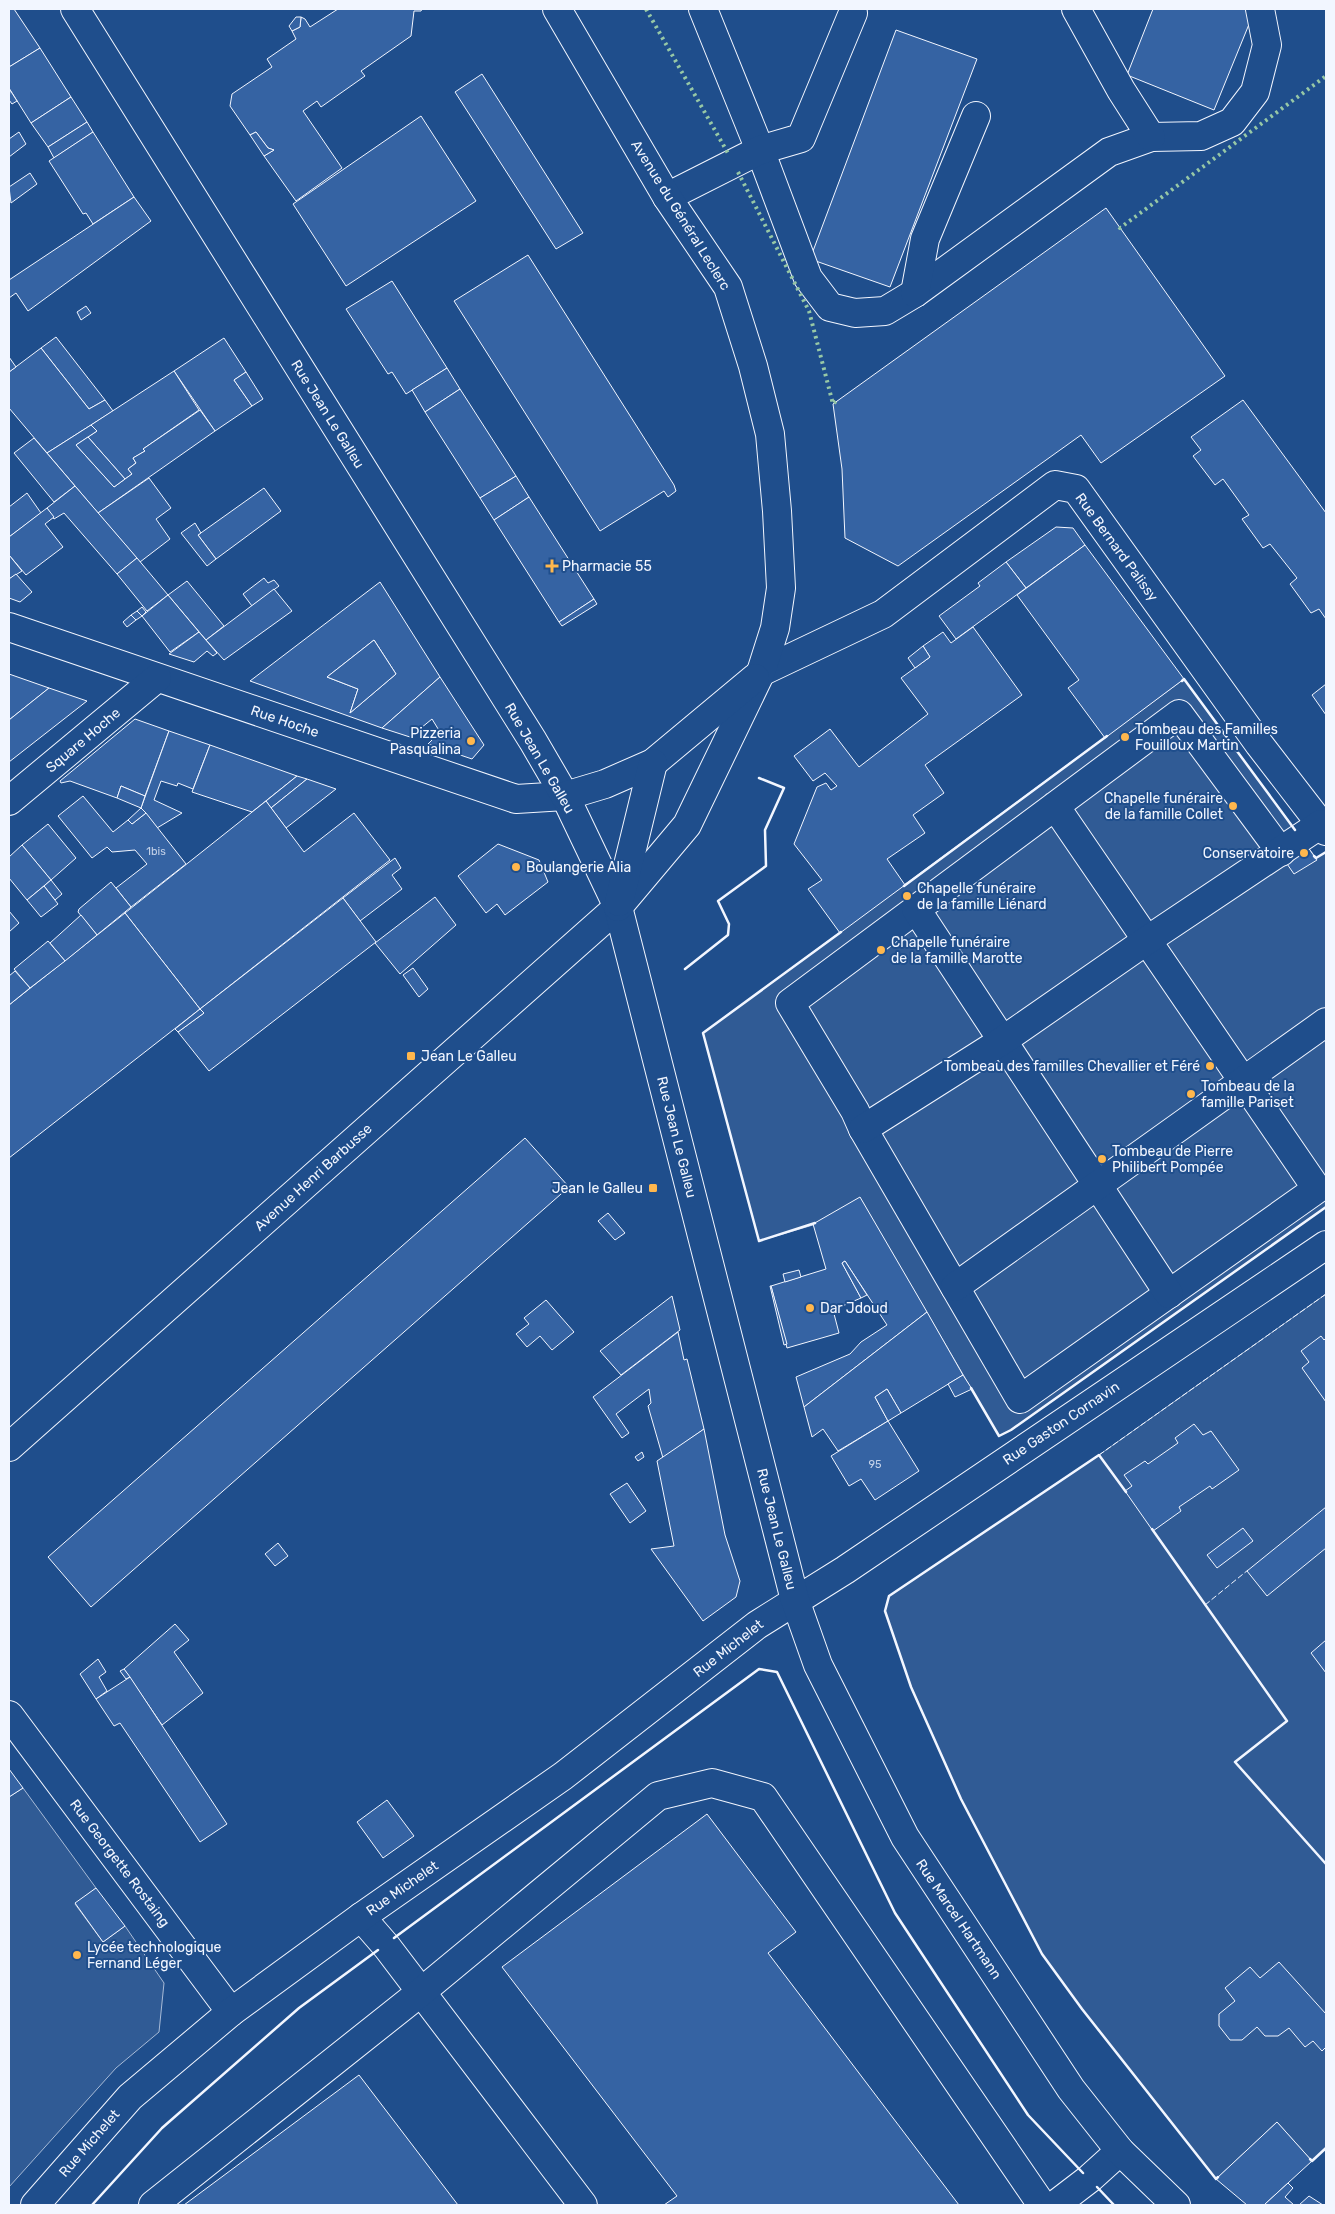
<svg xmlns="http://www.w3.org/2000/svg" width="1335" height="2214" font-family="Rubik,sans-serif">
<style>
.built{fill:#305b95;stroke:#a8bbd7}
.building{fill:#3563a3;stroke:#f2f6ff;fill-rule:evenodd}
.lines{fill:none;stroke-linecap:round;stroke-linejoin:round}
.minor-casing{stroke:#f2f6ff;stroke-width:30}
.major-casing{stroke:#f2f6ff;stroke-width:30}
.minor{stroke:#1f4e8c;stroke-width:28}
.major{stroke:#1f4e8c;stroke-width:28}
.hedge{stroke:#97c8a6;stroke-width:4;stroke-dasharray:2.5 4;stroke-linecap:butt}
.fence{stroke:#f2f6ff;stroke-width:1;stroke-dasharray:6 2.5;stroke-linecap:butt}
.wall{stroke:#f2f6ff;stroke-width:2.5}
.poi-dot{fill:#ffb74d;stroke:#1f4e8c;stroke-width:2}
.labels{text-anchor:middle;stroke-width:4;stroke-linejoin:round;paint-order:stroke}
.number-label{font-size:11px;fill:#c3d1e8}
.street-label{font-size:14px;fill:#f2f6ff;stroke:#1f4e8c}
.poi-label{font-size:14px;fill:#f2f6ff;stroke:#1f4e8c;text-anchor:start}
</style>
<rect width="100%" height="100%" fill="#1f4e8c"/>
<g class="built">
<path d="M 1184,679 L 1316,858 L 1326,852 L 1326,1207 L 1011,1430 L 999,1436 L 860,1198 L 813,1225 L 759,1241 L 703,1033 Z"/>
<path d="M 1326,1294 L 1326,2148 L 1312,2161 L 1277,2122 L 1216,2179 L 1082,2009 L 1042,1954 L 961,1799 L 911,1687 L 885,1611 L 889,1596 L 1099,1455 Z"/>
<path d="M 23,1788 L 96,1888 L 75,1904 L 103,1942 L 125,1926 L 164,1983 L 159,2032 L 116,2068 L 9,2187 L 9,1797 Z"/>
</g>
<g class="building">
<path d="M 9,9 L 14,9 L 40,48 L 9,67 Z"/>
<path d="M 338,9 L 422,9 L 421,11 L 414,11 L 411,36 L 361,71 L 365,76 L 321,107 L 317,101 L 303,111 L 342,168 L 296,201 L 264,156 L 274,150 L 268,148 L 256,132 L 250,135 L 230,106 L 232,94 L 272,67 L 267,59 L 296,39 L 292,31 L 300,27 L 301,17 L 305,19 L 310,27 Z"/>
<path d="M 1153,9 L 1245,9 L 1254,12 L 1214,110 L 1127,75 Z"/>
<path d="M 296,17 L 301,17 L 300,27 L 292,31 L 289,26 Z"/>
<path d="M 896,30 L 977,59 L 890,287 L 810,259 Z"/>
<path d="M 40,48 L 71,97 L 31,123 L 9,88 L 9,67 Z"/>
<path d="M 482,74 L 583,233 L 556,249 L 455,92 Z"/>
<path d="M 10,90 L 17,101 L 12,104 L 9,100 Z"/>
<path d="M 71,97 L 87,122 L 48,147 L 31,123 Z"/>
<path d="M 421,116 L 476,201 L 346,286 L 293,204 Z"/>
<path d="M 87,122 L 93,132 L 54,158 L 48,147 Z"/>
<path d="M 19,132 L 26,144 L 9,157 L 9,139 Z"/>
<path d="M 93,132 L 134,197 L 93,224 L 86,213 L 83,214 L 49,161 Z"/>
<path d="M 256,132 L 268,148 L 274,150 L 264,156 L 250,135 Z"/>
<path d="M 30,173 L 37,184 L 11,203 L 9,187 Z"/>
<path d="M 134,197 L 151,221 L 28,311 L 16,293 L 9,298 L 9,280 Z"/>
<path d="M 1106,208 L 1225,376 L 1101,463 L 1081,435 L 898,566 L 845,538 L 842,469 L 833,404 Z"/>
<path d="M 528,255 L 674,485 L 676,491 L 668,497 L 664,491 L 600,531 L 454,301 Z"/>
<path d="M 392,281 L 447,368 L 406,394 L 392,372 L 388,374 L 346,309 Z"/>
<path d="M 86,306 L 91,313 L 81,320 L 77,312 Z"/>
<path d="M 56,337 L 105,400 L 89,409 L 41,348 Z"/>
<path d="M 224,338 L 246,372 L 234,380 L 252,406 L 215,431 L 174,371 Z"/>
<path d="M 41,348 L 89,409 L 105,400 L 113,411 L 47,453 L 9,408 L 9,372 Z"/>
<path d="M 9,357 L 16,367 L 9,372 Z"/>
<path d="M 447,368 L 460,389 L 425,412 L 412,390 Z"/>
<path d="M 174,371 L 199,410 L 143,449 L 145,451 L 133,458 L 136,463 L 128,469 L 132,474 L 125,479 L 88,437 L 97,431 L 91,425 Z"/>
<path d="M 246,372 L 263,399 L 252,406 L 234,380 Z"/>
<path d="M 460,389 L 516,476 L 480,498 L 425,412 Z"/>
<path d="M 1243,400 L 1326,513 L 1326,619 L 1319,609 L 1311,613 L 1290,584 L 1297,578 L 1270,544 L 1263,548 L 1242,519 L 1249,515 L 1223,479 L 1215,485 L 1193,456 L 1201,450 L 1191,437 Z"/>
<path d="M 200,410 L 215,431 L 98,513 L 47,453 L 91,425 L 97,431 L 76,445 L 114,487 L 132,474 L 128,469 L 136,463 L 133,458 L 145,451 L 143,449 Z"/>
<path d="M 88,437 L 125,479 L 114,487 L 76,445 Z"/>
<path d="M 34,438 L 75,486 L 54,502 L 14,453 Z"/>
<path d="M 516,476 L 529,497 L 494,520 L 480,498 Z"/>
<path d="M 149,478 L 171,508 L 156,519 L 170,539 L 140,562 L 98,513 Z"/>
<path d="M 75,486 L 137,558 L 117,574 L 64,513 L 54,519 L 47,508 Z"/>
<path d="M 264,488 L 281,511 L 216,559 L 198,535 Z"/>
<path d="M 27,493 L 41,513 L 9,537 L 9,507 Z"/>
<path d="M 529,497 L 594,599 L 559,622 L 494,520 Z"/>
<path d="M 47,508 L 54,517 L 45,524 L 63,547 L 26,575 L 9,555 L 9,537 Z"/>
<path d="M 195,523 L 201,533 L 198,535 L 216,559 L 207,566 L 181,533 Z"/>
<path d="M 1056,527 L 1073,528 L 1085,545 L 1026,588 L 1006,562 Z"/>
<path d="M 1085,545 L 1184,679 L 1105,738 L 1068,688 L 1079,680 L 1017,595 Z"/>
<path d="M 9,555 L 22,571 L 9,579 Z"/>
<path d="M 137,558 L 168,595 L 147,611 L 117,574 Z"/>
<path d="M 1006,562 L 1026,588 L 956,639 L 939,616 L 980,586 L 978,583 Z"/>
<path d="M 16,574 L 32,592 L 20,602 L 9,598 L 9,579 Z"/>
<path d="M 264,578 L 268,583 L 274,580 L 279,586 L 252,606 L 243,594 Z"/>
<path d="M 187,581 L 224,626 L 206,640 L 168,595 Z"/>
<path d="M 380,582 L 440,677 L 382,728 L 250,681 ZM 374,640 L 396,674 L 350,713 L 358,689 L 327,677 Z"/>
<path d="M 274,589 L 292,611 L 224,660 L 206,640 Z"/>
<path d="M 168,595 L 199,632 L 170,652 L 142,616 Z"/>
<path d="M 594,599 L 597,604 L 562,626 L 559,622 Z"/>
<path d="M 142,607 L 146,612 L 142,616 L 137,611 Z"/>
<path d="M 137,611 L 142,616 L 136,620 L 131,615 Z"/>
<path d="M 131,615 L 136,620 L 127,627 L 123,622 Z"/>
<path d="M 973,627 L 1022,695 L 925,765 L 944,793 L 913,815 L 925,833 L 887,859 L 905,885 L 840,933 L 808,889 L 822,880 L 794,844 L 817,787 L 826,783 L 831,790 L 837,786 L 825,773 L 813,781 L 794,756 L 830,729 L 859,767 L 928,714 L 901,678 L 930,657 L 923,646 L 943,632 L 951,643 Z"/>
<path d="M 199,632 L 217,653 L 213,656 L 207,651 L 194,662 L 169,654 Z"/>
<path d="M 374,640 L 396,674 L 350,713 L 358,689 L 327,677 Z"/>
<path d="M 923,646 L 930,657 L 915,668 L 908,658 Z"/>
<path d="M 9,674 L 49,688 L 9,720 Z"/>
<path d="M 440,677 L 484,745 L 472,759 L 428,744 L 440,732 L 432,719 L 410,737 L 382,728 Z"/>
<path d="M 1326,684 L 1326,715 L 1312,695 Z"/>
<path d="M 49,688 L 87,701 L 9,762 L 9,720 Z"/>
<path d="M 135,719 L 169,731 L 145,796 L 121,786 L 117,798 L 70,781 L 61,783 L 60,781 Z"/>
<path d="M 169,731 L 210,745 L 193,789 L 178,783 L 177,786 L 161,781 L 154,800 L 182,813 L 157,828 L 141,808 Z"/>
<path d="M 210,745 L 297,776 L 252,812 L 192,792 Z"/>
<path d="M 297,776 L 307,779 L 271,808 L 266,801 Z"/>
<path d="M 307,779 L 336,789 L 286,828 L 271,808 Z"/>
<path d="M 121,786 L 145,796 L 141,808 L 117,798 Z"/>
<path d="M 83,796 L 113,832 L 128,820 L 132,824 L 146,813 L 186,864 L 131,907 L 116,888 L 147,864 L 135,850 L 112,852 L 107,847 L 92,858 L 58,816 Z"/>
<path d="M 266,801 L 304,852 L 354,813 L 390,860 L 200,1009 L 125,913 Z"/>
<path d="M 141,808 L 146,813 L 132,824 L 128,820 Z"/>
<path d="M 48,824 L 76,858 L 51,880 L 22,845 Z"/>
<path d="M 498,844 L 539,860 L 548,882 L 505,915 L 497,904 L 486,913 L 458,876 Z"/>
<path d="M 22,845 L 51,880 L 27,900 L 9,878 L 9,857 Z"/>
<path d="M 1307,846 L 1317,860 L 1294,874 L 1285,861 Z"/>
<path d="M 395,858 L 401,868 L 392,875 L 402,889 L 360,921 L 343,898 Z"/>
<path d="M 51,880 L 62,894 L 55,900 L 44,886 Z"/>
<path d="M 111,882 L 131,907 L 97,935 L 78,912 L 79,909 Z"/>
<path d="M 44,886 L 58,904 L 41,917 L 27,900 Z"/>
<path d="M 435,897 L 456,925 L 400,974 L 375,943 Z"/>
<path d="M 343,898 L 376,942 L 209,1071 L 178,1032 L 204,1013 L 200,1009 Z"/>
<path d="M 9,911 L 19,923 L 9,932 Z"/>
<path d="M 125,913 L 200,1009 L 9,1158 L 9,1005 Z"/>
<path d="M 81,915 L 97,935 L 65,961 L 50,943 Z"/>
<path d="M 48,941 L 65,961 L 30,988 L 14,969 Z"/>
<path d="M 413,968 L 428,989 L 419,997 L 403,975 Z"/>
<path d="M 15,971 L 30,988 L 9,1005 L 9,976 Z"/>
<path d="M 200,1009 L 204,1013 L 178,1032 L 175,1029 Z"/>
<path d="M 525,1138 L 569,1187 L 91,1607 L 48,1557 Z"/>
<path d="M 860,1197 L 927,1312 L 804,1407 L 796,1377 L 850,1354 L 861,1342 L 887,1325 L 845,1261 L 842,1263 L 861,1298 L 833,1310 L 839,1333 L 787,1348 L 771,1286 L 826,1269 L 813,1224 Z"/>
<path d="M 608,1213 L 625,1233 L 615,1240 L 598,1221 Z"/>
<path d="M 845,1261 L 867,1295 L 861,1298 L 842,1263 Z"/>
<path d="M 799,1270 L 801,1277 L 785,1282 L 783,1274 Z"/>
<path d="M 770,1286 L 771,1286 L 787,1344 L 784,1345 Z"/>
<path d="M 672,1296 L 680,1330 L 621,1375 L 600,1351 Z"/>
<path d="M 546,1300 L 574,1332 L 552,1350 L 540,1336 L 527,1347 L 516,1334 L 529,1324 L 524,1318 Z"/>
<path d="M 927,1312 L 963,1375 L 901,1413 L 887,1389 L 875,1397 L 888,1421 L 838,1451 L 823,1429 L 812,1437 L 804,1407 Z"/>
<path d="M 678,1332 L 684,1360 L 687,1359 L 704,1429 L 663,1458 L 648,1406 L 651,1403 L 649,1389 L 616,1414 L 629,1433 L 622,1438 L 593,1397 Z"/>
<path d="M 1321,1336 L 1324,1340 L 1326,1338 L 1326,1402 L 1302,1368 L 1309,1362 L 1301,1351 Z"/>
<path d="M 963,1375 L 972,1389 L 955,1397 L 948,1384 Z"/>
<path d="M 887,1389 L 901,1413 L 888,1421 L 875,1397 Z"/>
<path d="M 888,1421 L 919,1471 L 875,1500 L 861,1479 L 849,1486 L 831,1456 Z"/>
<path d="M 1194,1424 L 1203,1435 L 1211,1431 L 1239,1470 L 1212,1489 L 1210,1486 L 1179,1507 L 1181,1511 L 1153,1531 L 1125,1491 L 1132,1486 L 1124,1475 L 1145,1461 L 1148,1464 L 1178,1443 L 1175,1438 Z"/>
<path d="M 704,1429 L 725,1535 L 740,1581 L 736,1597 L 703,1621 L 651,1549 L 674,1546 L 657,1461 Z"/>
<path d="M 642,1452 L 644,1457 L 638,1461 L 635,1457 Z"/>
<path d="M 627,1483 L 646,1511 L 630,1523 L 610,1494 Z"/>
<path d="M 1326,1507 L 1326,1548 L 1267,1596 L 1247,1571 Z"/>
<path d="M 1243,1528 L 1253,1541 L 1217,1568 L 1207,1555 Z"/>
<path d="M 278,1543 L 288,1556 L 275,1566 L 265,1554 Z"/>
<path d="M 175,1624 L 189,1640 L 174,1652 L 203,1693 L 162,1725 L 124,1669 Z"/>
<path d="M 1326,1640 L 1326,1673 L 1311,1653 Z"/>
<path d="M 98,1659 L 106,1672 L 99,1677 L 107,1691 L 96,1699 L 80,1674 Z"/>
<path d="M 124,1669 L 130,1677 L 126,1679 L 120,1671 Z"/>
<path d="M 130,1677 L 227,1824 L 200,1842 L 120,1723 L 114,1726 L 96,1699 Z"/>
<path d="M 9,1769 L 23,1788 L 9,1797 Z"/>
<path d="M 387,1800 L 414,1836 L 383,1858 L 357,1822 Z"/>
<path d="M 707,1814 L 796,1932 L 768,1953 L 959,2205 L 664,2205 L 677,2196 L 502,1967 Z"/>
<path d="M 96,1888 L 125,1926 L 103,1942 L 75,1903 Z"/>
<path d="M 1279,1962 L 1326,2014 L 1326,2047 L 1322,2051 L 1313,2041 L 1305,2047 L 1289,2028 L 1278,2036 L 1265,2036 L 1257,2027 L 1242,2040 L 1230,2040 L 1219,2026 L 1219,2014 L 1235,2001 L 1225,1988 L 1250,1967 L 1260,1978 Z"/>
<path d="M 359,2075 L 458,2205 L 184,2205 Z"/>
<path d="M 1277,2122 L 1312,2161 L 1264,2205 L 1247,2205 L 1216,2179 Z"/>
<path d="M 1288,2183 L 1293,2188 L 1285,2197 L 1294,2205 L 1264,2205 Z"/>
<path d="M 1309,2196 L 1323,2205 L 1299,2205 Z"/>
</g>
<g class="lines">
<g class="minor-casing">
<g id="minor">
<path d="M 703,9 L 760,150 L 808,278 L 830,307 L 855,313 L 885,311 L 915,293 L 1109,152 L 1151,137 L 1201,136 L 1232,122 L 1255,92 L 1267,45 L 1260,9"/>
<path d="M 1076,9 L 1121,90 L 1151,137"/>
<path d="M 667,197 L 760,150 L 801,138 L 853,13"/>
<path d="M 915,293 L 925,239 L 976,116"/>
<path d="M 9,627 L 516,799 L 565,796"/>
<path d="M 761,672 L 883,614 L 1055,485 L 1076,489 L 1259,744 L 1326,831"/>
<path d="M 9,801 L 157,678"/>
<path d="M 1055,806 L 1317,1189 L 1020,1399 L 863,1129 L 855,1111 L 790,1003 L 1179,714 L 1281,852"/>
<path d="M 916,909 L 1169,1294"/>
<path d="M 863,1129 L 1002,1041 L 1146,941 L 1321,824"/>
<path d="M 955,1287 L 1326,1022"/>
<path d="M 9,1447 L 618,907"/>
<path d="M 9,1715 L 231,2012"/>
<path d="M 361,1917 L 387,1947 L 583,2205"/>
<path d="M 35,2205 L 130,2097 L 231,2012 L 361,1917 L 563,1776 L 757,1625 L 845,1570 L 1326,1245"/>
<path d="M 153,2205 L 421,1992 L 658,1796 L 712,1783 L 763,1797 L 1042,2205"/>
<path d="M 1055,2205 L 1089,2179 L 1120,2151"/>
</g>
</g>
<g class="major-casing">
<g id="major">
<path d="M 75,9 L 533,741 L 565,796 L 618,907 L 795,1600 L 818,1665 L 905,1837 L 1071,2089 L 1120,2151 L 1176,2205"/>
<path d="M 557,9 L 667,197 L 728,287 L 753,366 L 770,434 L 777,511 L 781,588 L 775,628 L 761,672 L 687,825 L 618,907"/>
<path d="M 565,796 L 605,784 L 653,763 L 755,678"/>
<path d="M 619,902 L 653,763"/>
</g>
</g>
<use href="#minor" class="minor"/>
<use href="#major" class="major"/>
<g class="hedge">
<path d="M 646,9 L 729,155"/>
<path d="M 738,172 L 809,311 L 833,404 L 836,401"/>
<path d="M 1119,227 L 1120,228 L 1326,76"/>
</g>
<g class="fence">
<path d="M 1099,1455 L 1326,1294"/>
<path d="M 1205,1605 L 1248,1570"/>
</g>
<g class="wall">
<path d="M 1182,681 L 1184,679 L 1295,830"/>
<path d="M 1314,856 L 1316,858 L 1326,852"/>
<path d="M 904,886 L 1107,736"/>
<path d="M 685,969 L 728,935 L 729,924 L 718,901 L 766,866 L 765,830 L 784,788 L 759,778"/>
<path d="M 815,1223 L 759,1241 L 703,1033 L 841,932"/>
<path d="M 971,1388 L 999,1436 L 1011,1430 L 1326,1207"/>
<path d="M 1126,1492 L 1099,1455 L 889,1596 L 885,1611 L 911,1687 L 961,1799 L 1042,1954 L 1082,2009 L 1216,2179 L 1218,2177"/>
<path d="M 1152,1529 L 1287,1721 L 1235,1762 L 1326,1864"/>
<path d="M 394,1938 L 759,1669 L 777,1672 L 895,1913 L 1028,2115 L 1083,2173"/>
<path d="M 1310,2159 L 1312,2161 L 1326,2148"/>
<path d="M 1097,2187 L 1114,2205"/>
<path d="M 92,2205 L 162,2128 L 299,2008 L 378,1950"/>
</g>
</g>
<g class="poi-dot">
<path d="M549.5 558.5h5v5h5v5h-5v5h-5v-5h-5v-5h5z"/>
<circle cx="1125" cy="737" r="5"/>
<circle cx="471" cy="741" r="5"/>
<circle cx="1233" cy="806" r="5"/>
<circle cx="1304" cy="853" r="5"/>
<circle cx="516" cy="867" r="5"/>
<circle cx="907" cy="896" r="5"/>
<circle cx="881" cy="950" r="5"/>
<rect x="406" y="1051" width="10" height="10" rx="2.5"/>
<circle cx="1210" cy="1066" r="5"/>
<circle cx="1191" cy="1094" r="5"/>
<circle cx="1102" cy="1159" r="5"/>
<rect x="648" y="1183" width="10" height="10" rx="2.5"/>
<circle cx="810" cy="1308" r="5"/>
<circle cx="77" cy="1955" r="5"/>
</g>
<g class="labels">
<g class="number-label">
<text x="156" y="855">1bis</text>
<text x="875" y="1468">95</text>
</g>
<g class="street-label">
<text transform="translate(681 215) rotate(58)" y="5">Avenue du Général Leclerc</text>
<text transform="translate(328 414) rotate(58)" y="5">Rue Jean Le Galleu</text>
<text transform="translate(1117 547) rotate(54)" y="5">Rue Bernard Palissy</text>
<text transform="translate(285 721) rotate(19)" y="5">Rue Hoche</text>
<text transform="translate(83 740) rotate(-40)" y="5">Square Hoche</text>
<text transform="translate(540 758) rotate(60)" y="5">Rue Jean Le Galleu</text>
<text transform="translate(677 1137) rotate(76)" y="5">Rue Jean Le Galleu</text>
<text transform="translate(313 1177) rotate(-42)" y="5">Avenue Henri Barbusse</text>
<text transform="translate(1061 1423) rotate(-34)" y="5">Rue Gaston Cornavin</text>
<text transform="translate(777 1529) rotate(76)" y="5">Rue Jean Le Galleu</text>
<text transform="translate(728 1648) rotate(-38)" y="5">Rue Michelet</text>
<text transform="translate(120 1863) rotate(53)" y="5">Rue Georgette Rostaing</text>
<text transform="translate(402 1888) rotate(-35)" y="5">Rue Michelet</text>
<text transform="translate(959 1919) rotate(56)" y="5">Rue Marcel Hartmann</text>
<text transform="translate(89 2143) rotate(-49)" y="5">Rue Michelet</text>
</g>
<g class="poi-label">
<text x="562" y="571">Pharmacie 55</text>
<text x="1135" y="734">Tombeau des Familles<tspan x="1135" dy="16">Fouilloux Martin</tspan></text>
<text x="461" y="738" text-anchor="end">Pizzeria<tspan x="461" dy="16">Pasqualina</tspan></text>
<text x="1223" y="803" text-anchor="end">Chapelle funéraire<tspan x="1223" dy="16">de la famille Collet</tspan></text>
<text x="1294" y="858" text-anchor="end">Conservatoire</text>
<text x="526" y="872">Boulangerie Alia</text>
<text x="917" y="893">Chapelle funéraire<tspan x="917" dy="16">de la famille Liénard</tspan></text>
<text x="891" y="947">Chapelle funéraire<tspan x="891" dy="16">de la famille Marotte</tspan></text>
<text x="421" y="1061">Jean Le Galleu</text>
<text x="1200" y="1071" text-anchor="end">Tombeau des familles Chevallier et Féré</text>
<text x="1201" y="1091">Tombeau de la<tspan x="1201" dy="16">famille Pariset</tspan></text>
<text x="1112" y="1156">Tombeau de Pierre<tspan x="1112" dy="16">Philibert Pompée</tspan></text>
<text x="643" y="1193" text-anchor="end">Jean le Galleu</text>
<text x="820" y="1313">Dar Jdoud</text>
<text x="87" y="1952">Lycée technologique<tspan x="87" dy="16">Fernand Léger</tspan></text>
</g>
</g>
<rect width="1335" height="2214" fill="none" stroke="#f2f6ff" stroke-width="20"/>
</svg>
